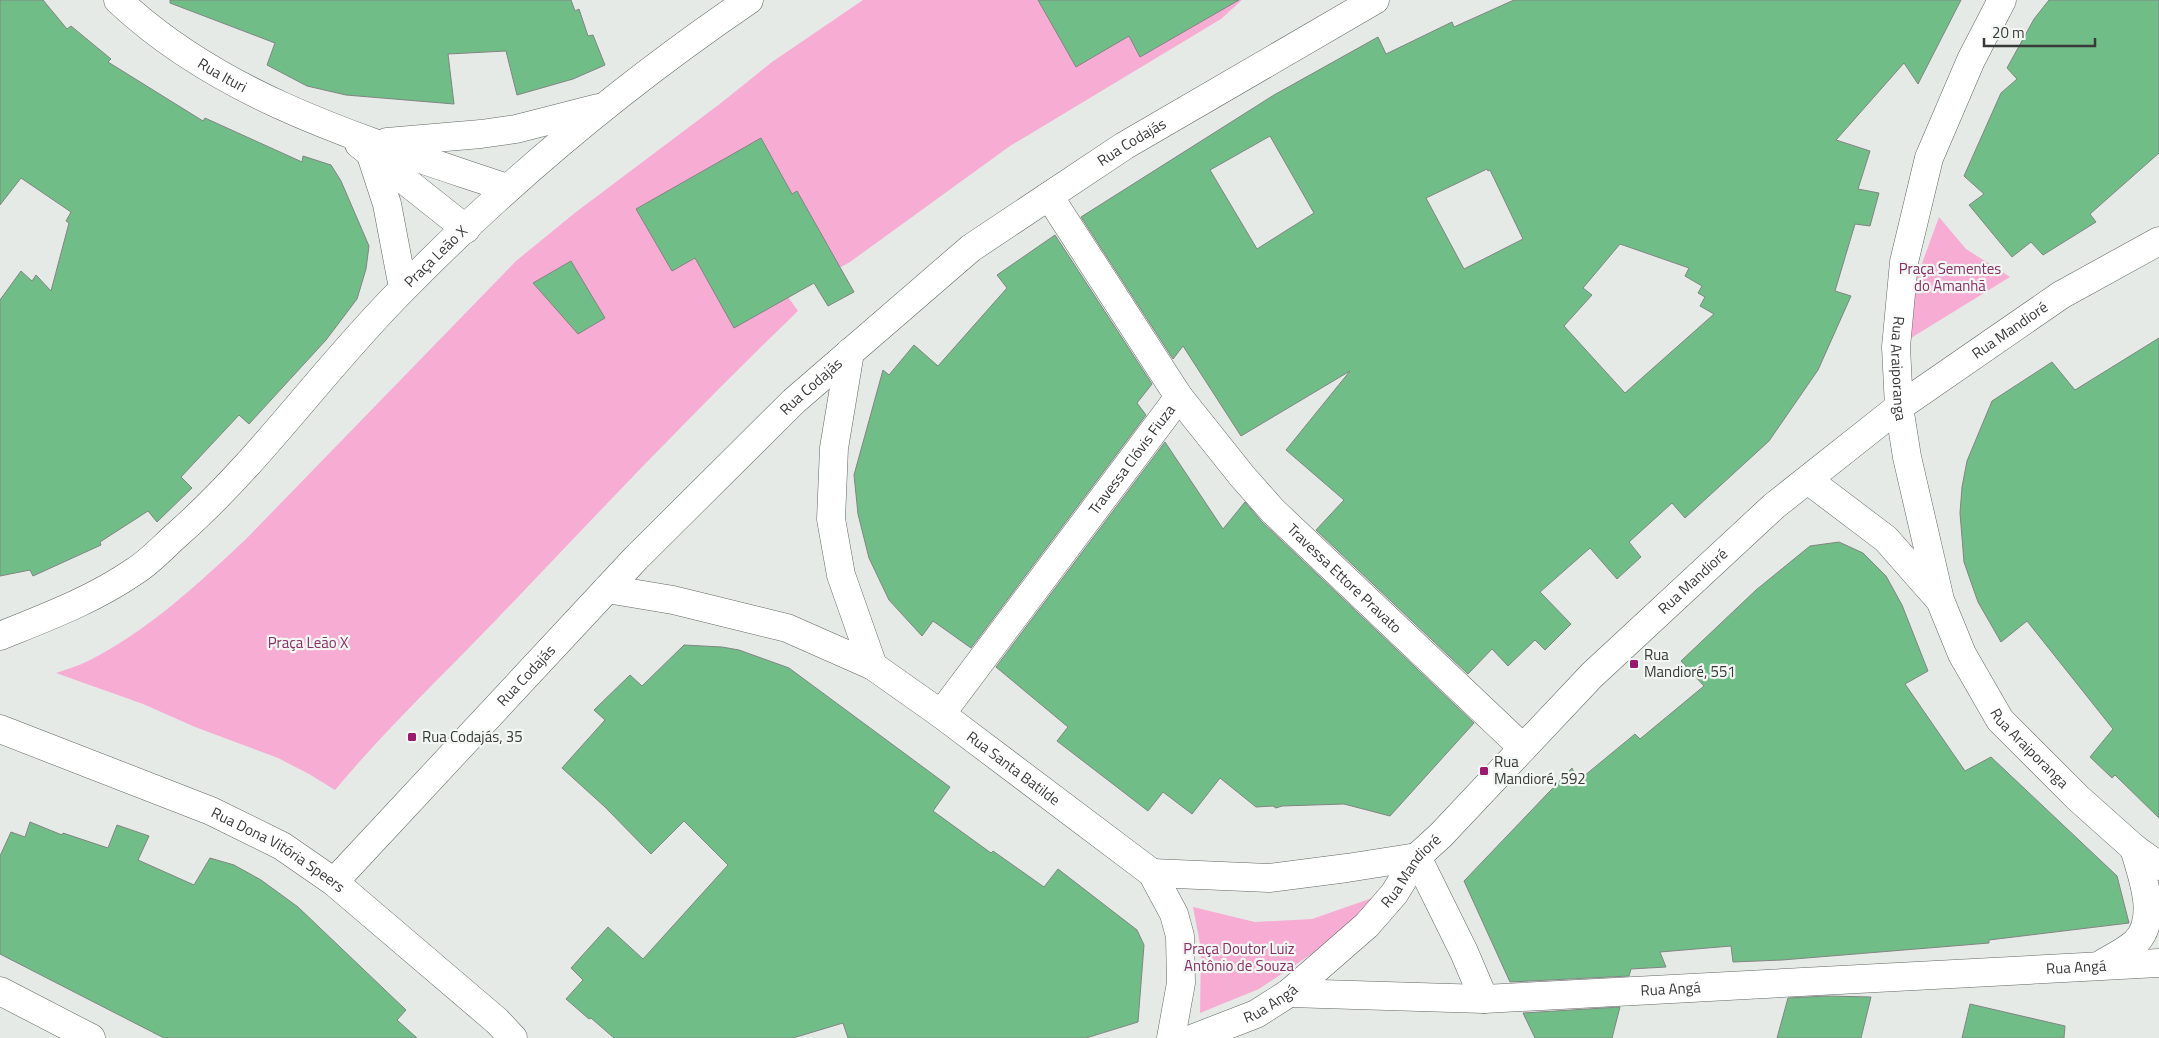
<svg xmlns="http://www.w3.org/2000/svg" width="2159" height="1038" font-family="'Titillium Web',sans-serif">
<style>
.green{fill:#f7add3}
.building{fill:#70bd88;stroke:#818582;fill-rule:evenodd}
.lines{fill:none;stroke-linecap:round;stroke-linejoin:round}
.minor-casing{stroke:#626763;stroke-width:29}
.major-casing{stroke:#626763;stroke-width:29}
.minor{stroke:#fff;stroke-width:28}
.major{stroke:#fff;stroke-width:28}
.poi-dot{fill:#9b196e;stroke:#f2f7f3;stroke-width:2}
.labels{text-anchor:middle;stroke-width:4.5;stroke-linejoin:round;paint-order:stroke}
.street-label{font-size:15px;fill:#383a39;stroke:#f2f7f3}
.park-label{font-size:15px;fill:#8b2f66;stroke:#f2f7f3}
.poi-label{font-size:15px;fill:#383a39;stroke:#f2f7f3;text-anchor:start}
</style>
<rect width="100%" height="100%" fill="#e5eae6"/>
<g class="green">
<path d="M 863,0 L 1242,0 L 1221,19 L 1010,146 L 850,262 L 788,297 L 798,311 C 694,411 595,516 496,620 C 442,676 385,730 335,790 L 309,774 L 278,758 L 195,727 L 143,704 L 56,673 C 67,669 78,666 88,661 C 148,631 198,584 246,539 L 516,261 L 576,212 L 721,103 L 772,62 Z"/>
<path d="M 1939,217 L 1966,249 L 2010,277 L 1911,338 L 1917,277 Z"/>
<path d="M 1381,895 L 1325,945 L 1259,989 L 1200,1013 L 1201,949 L 1193,907 L 1255,922 L 1312,919 Z"/>
</g>
<g class="building">
<path d="M 0,0 L 43,0 L 67,29 L 71,26 L 111,59 L 108,62 L 203,121 L 205,118 L 302,162 L 303,156 L 331,165 L 341,181 L 369,246 L 366,269 L 357,299 L 326,340 L 249,424 L 239,415 L 181,477 L 192,488 L 157,522 L 148,511 L 100,542 L 101,545 L 33,576 L 30,570 L 0,576 L 0,300 L 21,271 L 32,281 L 36,275 L 51,291 L 69,223 L 66,221 L 71,212 L 21,178 L 0,205 Z"/>
<path d="M 170,0 L 571,0 L 575,11 L 579,9 L 588,36 L 593,35 L 605,65 L 573,79 L 517,95 L 506,51 L 448,54 L 454,104 L 346,95 L 307,86 L 267,65 L 275,43 L 170,3 Z"/>
<path d="M 1038,0 L 1239,0 L 1140,57 L 1129,36 L 1076,67 Z"/>
<path d="M 1514,0 L 1961,0 L 1918,84 L 1904,63 L 1836,140 L 1870,151 L 1858,189 L 1879,193 L 1870,226 L 1855,224 L 1835,291 L 1851,296 L 1818,370 L 1769,441 L 1685,518 L 1672,503 L 1629,542 L 1641,557 L 1617,579 L 1590,548 L 1540,592 L 1571,624 L 1545,650 L 1535,640 L 1508,666 L 1492,649 L 1468,674 L 1316,530 L 1344,500 L 1286,450 L 1350,371 L 1241,436 L 1183,346 L 1173,359 L 1081,217 L 1274,95 L 1378,37 L 1386,54 L 1452,22 L 1454,27 ZM 1270,136 L 1314,213 L 1257,249 L 1210,170 ZM 1487,169 L 1488,171 L 1490,170 L 1523,239 L 1464,269 L 1426,198 ZM 1620,244 L 1689,268 L 1685,276 L 1702,286 L 1698,293 L 1705,297 L 1700,306 L 1714,314 L 1625,393 L 1564,326 L 1592,295 L 1583,288 Z"/>
<path d="M 2049,0 L 2159,0 L 2159,153 L 2090,214 L 2096,222 L 2043,255 L 2031,242 L 2012,257 L 1969,205 L 1984,194 L 1964,176 L 2001,93 L 2017,79 L 2007,68 L 2034,19 Z"/>
<path d="M 761,138 L 792,194 L 797,191 L 854,292 L 828,306 L 814,283 L 734,328 L 695,258 L 672,271 L 636,209 Z"/>
<path d="M 1055,235 L 1152,384 L 1137,403 L 1146,415 L 971,648 L 933,621 L 922,636 L 889,600 L 869,558 L 858,514 L 854,475 L 883,370 L 889,375 L 914,345 L 938,366 L 1007,288 L 997,275 Z"/>
<path d="M 571,261 L 605,318 L 578,334 L 533,283 Z"/>
<path d="M 2159,338 L 2159,818 L 2115,775 L 2112,778 L 2090,757 L 2113,729 L 2027,621 L 2001,642 L 1978,602 L 1964,562 L 1960,513 L 1962,487 L 1967,461 L 1992,401 L 2052,362 L 2075,390 Z"/>
<path d="M 1165,442 L 1223,529 L 1245,502 L 1262,522 L 1474,723 L 1390,816 L 1344,804 L 1282,806 L 1276,808 L 1273,806 L 1256,807 L 1220,778 L 1192,814 L 1163,792 L 1148,811 L 1057,741 L 1068,727 L 996,667 Z"/>
<path d="M 1839,542 L 1863,553 L 1886,576 L 1902,605 L 1928,671 L 1905,684 L 1965,771 L 1991,757 L 2117,876 L 2129,923 L 1989,940 L 1989,943 L 1782,960 L 1733,962 L 1731,946 L 1660,952 L 1666,967 L 1631,969 L 1629,976 L 1510,982 L 1464,881 L 1572,768 L 1578,781 L 1635,734 L 1640,739 L 1704,686 L 1681,661 L 1756,590 L 1810,546 Z"/>
<path d="M 684,645 L 722,647 L 739,650 L 789,668 L 950,787 L 933,811 L 991,853 L 993,851 L 1044,887 L 1058,869 L 1137,930 L 1144,945 L 1138,1022 L 1086,1038 L 848,1038 L 843,1023 L 793,1038 L 614,1038 L 591,1018 L 589,1019 L 566,999 L 583,980 L 571,968 L 608,927 L 643,959 L 728,865 L 684,821 L 651,854 L 605,807 L 562,768 L 605,720 L 594,710 L 630,675 L 642,686 Z"/>
<path d="M 30,822 L 62,835 L 63,833 L 108,848 L 117,825 L 149,836 L 138,860 L 194,885 L 210,858 L 234,865 L 261,880 L 298,907 L 406,1010 L 397,1020 L 417,1038 L 164,1038 L 0,954 L 0,856 L 11,832 L 25,837 Z"/>
<path d="M 1827,996 L 1871,997 L 1861,1038 L 1777,1038 L 1788,998 Z"/>
<path d="M 1970,1004 L 2065,1026 L 2064,1038 L 1962,1038 Z"/>
<path d="M 1620,1007 L 1612,1038 L 1535,1038 L 1523,1013 Z"/>
</g>
<g class="lines">
<g class="minor-casing">
<g id="minor">
<path id="s1" d="M 118,0 C 225,101 371,142 507,188"/>
<path id="s2" d="M 2002,0 L 1971,60 L 1929,158 L 1904,262 L 1896,347 L 1899,407 L 1907,457 L 1940,600 L 1962,654 L 2000,720 L 2078,798 L 2134,848 L 2159,866"/>
<path d="M 387,142 L 481,134 L 516,129 L 598,108"/>
<path d="M 359,144 L 466,229"/>
<path d="M 370,152 L 387,204 L 403,288"/>
<path d="M 850,352 L 834,448 L 831,519 L 841,575 L 873,666"/>
<path id="s3" d="M 1179,397 L 1242,476 L 1273,511 L 1523,748"/>
<path d="M 1808,480 L 1886,539 L 1937,597"/>
<path id="s4" d="M 607,589 L 673,600 L 787,628 L 873,666 L 941,714 L 1152,873 L 1174,914 L 1180,936 L 1181,983 L 1171,1038"/>
<path id="s5" d="M 0,636 C 47,617 93,600 135,571 C 151,561 165,545 180,532 C 262,459 324,368 402,290 C 508,182 624,85 749,0"/>
<path id="s6" d="M 941,714 L 1179,397 L 1049,196"/>
<path id="s7" d="M 0,729 L 211,811 L 282,846 L 334,882 L 497,1021 L 513,1038"/>
<path d="M 1417,857 L 1464,952 L 1484,999"/>
<path d="M 1152,873 L 1269,878 L 1347,868 L 1417,857"/>
<path id="s8" d="M 334,882 L 636,558 L 794,401 L 971,248 L 1124,146 L 1375,0"/>
<path d="M 2100,965 C 2111,958 2125,952 2136,942 C 2159,918 2142,876 2134,848"/>
<path id="s9" d="M 1289,993 L 1484,999 L 2159,963"/>
<path id="s10" d="M 1194,1038 L 1256,1014 L 1289,993 L 1367,925 L 1394,894 L 1417,857 L 1441,835 L 1592,675 L 1774,506 L 1899,407 L 2061,295 L 2159,241"/>
</g>
</g>
<g class="major-casing">
<path id="major" d="M 0,991 L 91,1038"/>
</g>
<use href="#minor" class="minor"/>
<use href="#major" class="major"/>
</g>
<g class="poi-dot">
<rect x="1629" y="659" width="10" height="10" rx="2.5"/>
<rect x="407" y="732" width="10" height="10" rx="2.5"/>
<rect x="1479" y="766" width="10" height="10" rx="2.5"/>
</g>
<g class="labels">
<g class="street-label">
<text dy="5" stroke="none"><textPath href="#s1" startOffset="129">Rua Ituri</textPath></text>
<text dy="5" stroke="none"><textPath href="#s8" startOffset="1092">Rua Codajás</textPath></text>
<text dy="5" stroke="none"><textPath href="#s5" startOffset="586">Praça Leão X</textPath></text>
<text dy="5" stroke="none"><textPath href="#s10" startOffset="1089">Rua Mandioré</textPath></text>
<text dy="5" stroke="none"><textPath href="#s2" startOffset="388">Rua Araiporanga</textPath></text>
<text dy="5" stroke="none"><textPath href="#s8" startOffset="688">Rua Codajás</textPath></text>
<text dy="5" stroke="none"><textPath href="#s6" startOffset="318">Travessa Clóvis Fiuza</textPath></text>
<text dy="5" stroke="none"><textPath href="#s3" startOffset="246">Travessa Ettore Pravato</textPath></text>
<text dy="5" stroke="none"><textPath href="#s10" startOffset="684">Rua Mandioré</textPath></text>
<text dy="5" stroke="none"><textPath href="#s8" startOffset="282">Rua Codajás</textPath></text>
<text dy="5" stroke="none"><textPath href="#s2" startOffset="799">Rua Araiporanga</textPath></text>
<text dy="5" stroke="none"><textPath href="#s4" startOffset="452">Rua Santa Batilde</textPath></text>
<text dy="5" stroke="none"><textPath href="#s7" startOffset="304">Rua Dona Vitória Speers</textPath></text>
<text dy="5" stroke="none"><textPath href="#s10" startOffset="279">Rua Mandioré</textPath></text>
<text dy="5" stroke="none"><textPath href="#s9" startOffset="788">Rua Angá</textPath></text>
<text dy="5" stroke="none"><textPath href="#s9" startOffset="382">Rua Angá</textPath></text>
<text dy="5" stroke="none"><textPath href="#s10" startOffset="84">Rua Angá</textPath></text>
</g>
<g class="park-label">
<text x="1950" y="274">Praça Sementes<tspan x="1950" dy="17">do Amanhã</tspan></text>
<text x="308" y="648">Praça Leão X</text>
<text x="1239" y="954">Praça Doutor Luiz<tspan x="1239" dy="17">Antônio de Souza</tspan></text>
</g>
<g class="poi-label">
<text x="1644" y="660">Rua<tspan x="1644" dy="17">Mandioré, 551</tspan></text>
<text x="422" y="742">Rua Codajás, 35</text>
<text x="1494" y="767">Rua<tspan x="1494" dy="17">Mandioré, 592</tspan></text>
</g>
</g>
<path d="M1984 38v8h111v-8" fill="none" stroke="#383a39" stroke-width="2.5"/>
<text x="1992" y="38" font-size="15" fill="#383a39" stroke="#f2f7f3" stroke-width="4" paint-order="stroke">20 m</text>
</svg>
